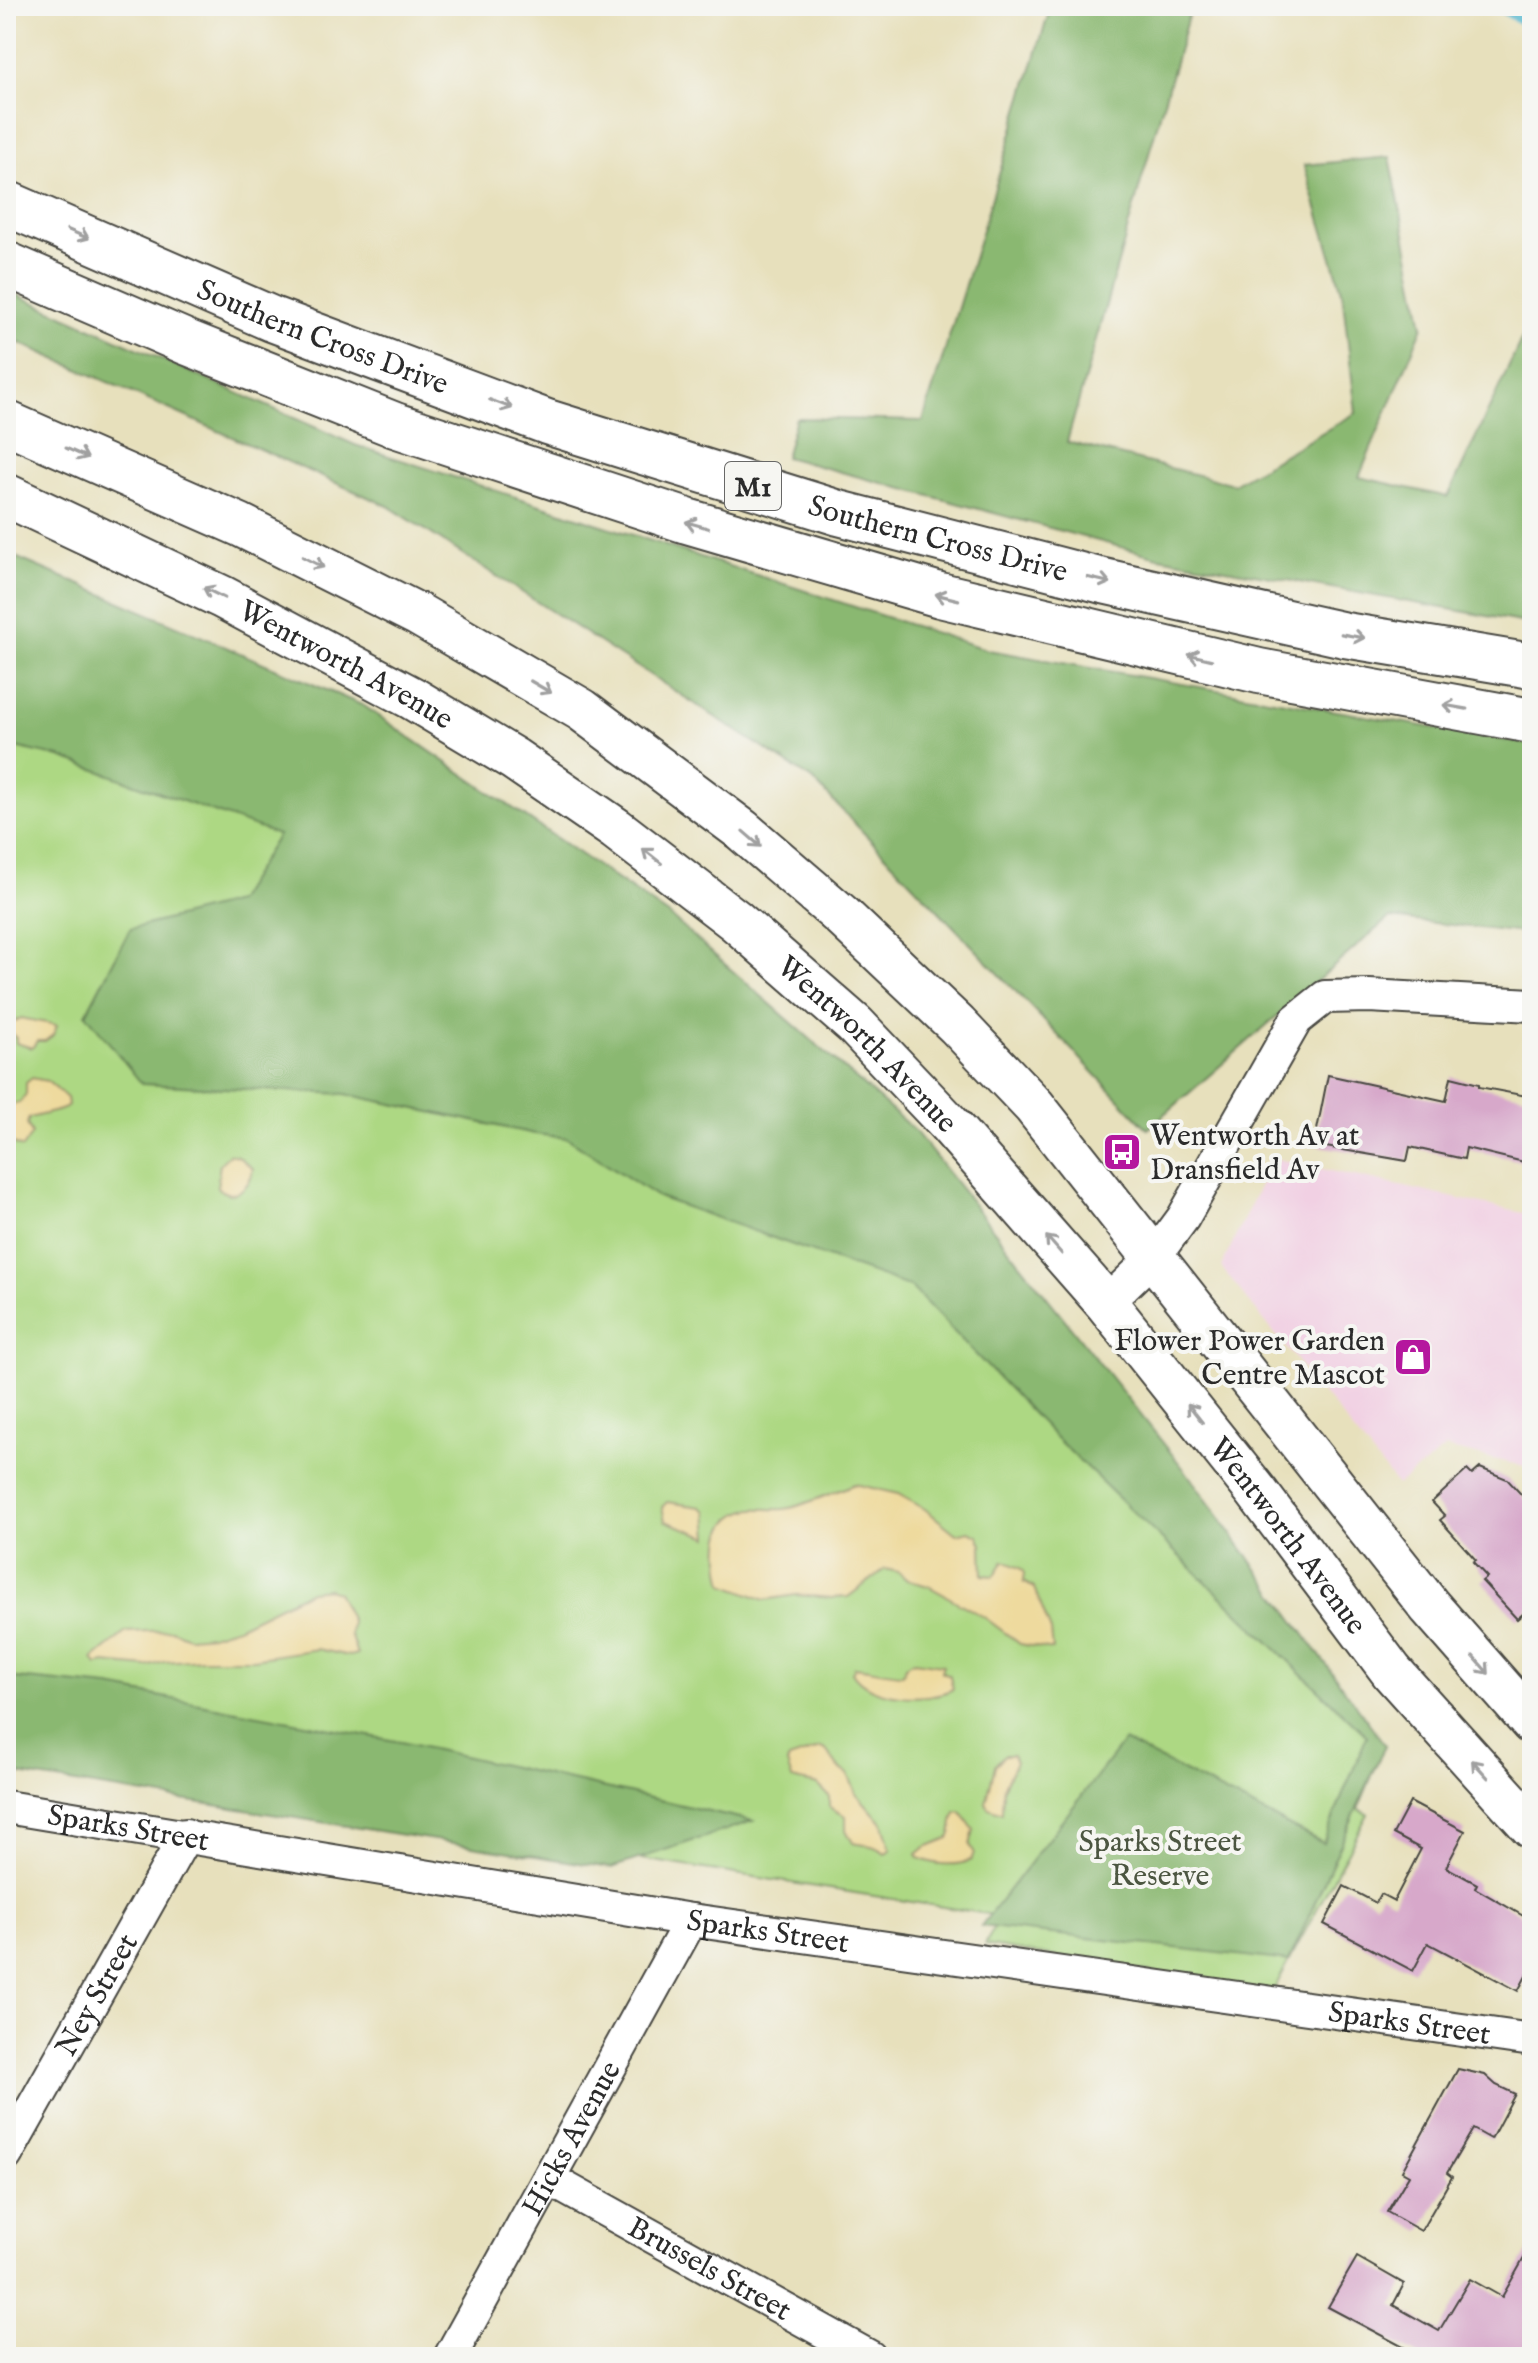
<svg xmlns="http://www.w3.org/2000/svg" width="1538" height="2363" font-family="'IM FELL English',serif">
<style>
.built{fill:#f1d0e3}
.green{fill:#add883;stroke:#6c8257;stroke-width:2}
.forest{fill:#8ab871;stroke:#5a724e;stroke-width:2}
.sand{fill:#eeda9e;stroke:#8c8264;stroke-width:2}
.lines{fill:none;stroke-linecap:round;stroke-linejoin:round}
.stream{stroke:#51b7cf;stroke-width:10}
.building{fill:#d7a8ca}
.minor-casing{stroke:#474641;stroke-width:36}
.major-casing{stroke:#474641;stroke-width:46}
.highway-casing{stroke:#474641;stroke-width:48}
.minor{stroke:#fff;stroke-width:32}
.major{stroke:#fff;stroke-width:42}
.highway{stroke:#fff;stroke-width:44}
.oneway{stroke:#a0a0a0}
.labels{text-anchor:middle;stroke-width:8;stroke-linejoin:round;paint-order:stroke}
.shield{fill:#f6f6f2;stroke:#686867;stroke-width:2}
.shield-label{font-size:28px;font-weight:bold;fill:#2b2b2b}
.street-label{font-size:30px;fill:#2b2b2b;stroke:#f6f6f2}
.poi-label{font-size:30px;fill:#2b2b2b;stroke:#f6f6f2;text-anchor:start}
.park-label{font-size:30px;fill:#4c5641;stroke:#f6f6f2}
</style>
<rect width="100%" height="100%" fill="#f6f6f2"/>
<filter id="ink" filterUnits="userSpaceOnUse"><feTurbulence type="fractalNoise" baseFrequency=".0125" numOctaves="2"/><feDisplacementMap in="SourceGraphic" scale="16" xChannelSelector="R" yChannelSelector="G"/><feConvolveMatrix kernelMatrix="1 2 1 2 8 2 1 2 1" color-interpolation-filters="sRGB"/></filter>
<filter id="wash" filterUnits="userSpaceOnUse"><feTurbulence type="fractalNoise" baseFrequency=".006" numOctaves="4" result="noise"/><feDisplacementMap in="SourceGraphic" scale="32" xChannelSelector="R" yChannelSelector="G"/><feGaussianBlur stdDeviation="1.8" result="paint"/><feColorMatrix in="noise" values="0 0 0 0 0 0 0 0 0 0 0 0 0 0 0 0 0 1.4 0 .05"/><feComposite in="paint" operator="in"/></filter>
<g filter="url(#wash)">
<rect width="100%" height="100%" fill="#e7e0bc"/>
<path class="built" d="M 1273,1158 L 1532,1215 L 1532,1468 L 1446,1448 L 1397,1485 L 1221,1267 Z"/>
<path class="green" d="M 6,671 L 853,1141 L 1385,1745 L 1358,1809 L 1368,1814 L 1272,1993 L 985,1945 L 1000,1916 L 6,1758 Z"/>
<g class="forest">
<path d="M 1051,6 L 1191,6 L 1067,442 L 1233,484 L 1356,413 L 1342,291 L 1304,165 L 1390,157 L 1423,326 L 1359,477 L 1448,497 L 1532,317 L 1532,624 L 1154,556 L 785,457 L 796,418 L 923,421 Z"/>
<path d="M 6,290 L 355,445 L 988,650 L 1532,745 L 1532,934 L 1389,918 L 1148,1129 L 813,780 L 388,506 L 6,337 Z"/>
<path d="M 6,553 L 364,706 L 670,916 L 914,1130 L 1187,1473 L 1385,1745 L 1289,1961 L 981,1926 L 1124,1741 L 1323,1843 L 1367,1736 L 1057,1439 L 911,1287 L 658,1197 L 567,1138 L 535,1134 L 345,1094 L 142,1084 L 86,1014 L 130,929 L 236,902 L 278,835 L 60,757 L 6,745 Z"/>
<path d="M 6,1677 L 110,1687 L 401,1742 L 753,1821 L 611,1868 L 6,1772 Z"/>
</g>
<g class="sand">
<path d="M 21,1018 L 57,1025 L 53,1035 L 45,1041 L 37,1041 L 32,1048 L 16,1043 L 16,1038 L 9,1032 L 12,1023 Z"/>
<path d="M 32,1078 L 47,1081 L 67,1098 L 68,1105 L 61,1110 L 29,1118 L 27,1124 L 32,1134 L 22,1148 L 6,1140 L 6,1106 L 20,1102 L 26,1094 L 26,1083 Z"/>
<path d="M 229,1154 L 238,1156 L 253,1169 C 251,1187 233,1203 217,1187 L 220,1164 Z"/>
<path d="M 855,1484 L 898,1494 L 925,1509 L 956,1534 L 969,1531 L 978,1535 L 982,1545 L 983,1575 L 994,1576 L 1004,1561 L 1020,1568 L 1024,1573 L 1023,1582 L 1034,1588 L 1051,1631 L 1053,1650 L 1020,1644 L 984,1617 L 928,1586 L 907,1580 L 898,1572 L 885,1569 L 848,1597 L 832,1598 L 796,1595 L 765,1600 L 724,1584 C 717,1554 713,1515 753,1509 C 765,1508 778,1511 790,1508 C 812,1502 834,1492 855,1484 Z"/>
<path d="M 667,1502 L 701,1507 L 707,1511 L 709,1537 L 665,1521 L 662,1507 Z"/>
<path d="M 328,1589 L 337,1592 L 351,1621 L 350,1634 L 357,1654 L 349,1656 L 317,1649 L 253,1659 L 202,1659 L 164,1662 L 147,1667 L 105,1663 L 97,1665 L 93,1659 L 126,1632 L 172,1630 L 188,1637 L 211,1635 L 237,1627 L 310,1591 Z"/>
<path d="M 914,1661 L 943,1665 L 941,1671 L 950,1676 L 953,1689 C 928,1702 868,1700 852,1672 L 855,1667 C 872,1669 885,1673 903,1674 L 906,1666 Z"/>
<path d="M 821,1748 L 826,1750 L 838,1767 L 848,1774 L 856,1793 L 883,1824 L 891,1850 L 885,1853 C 875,1844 865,1846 853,1843 L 846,1830 L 846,1816 L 829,1807 L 829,1796 L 818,1785 L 792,1779 L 787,1763 L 789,1759 Z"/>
<path d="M 1004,1755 L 1013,1755 L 1016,1762 L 1003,1788 L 1002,1813 L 989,1808 L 986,1803 L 995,1766 Z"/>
<path d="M 961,1812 L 974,1830 L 970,1845 L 974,1853 L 971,1860 C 956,1867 934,1865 919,1858 L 917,1854 L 926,1847 L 949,1838 C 954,1830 951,1822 956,1813 Z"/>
</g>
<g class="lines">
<path class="stream" d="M 1497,6 L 1532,26"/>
</g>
<g id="blocks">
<g class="building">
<path d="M 1328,1075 L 1446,1101 L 1451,1077 L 1479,1084 L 1479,1087 L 1532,1097 L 1532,1164 L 1466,1148 L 1464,1159 L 1410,1147 L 1407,1161 L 1314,1145 Z"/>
<path d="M 1480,1468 L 1507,1479 L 1532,1506 L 1532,1606 L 1517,1619 L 1482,1581 L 1487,1577 L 1473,1562 L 1476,1560 L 1440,1520 L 1445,1516 L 1432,1502 L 1467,1470 L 1472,1475 Z"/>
<path d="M 1410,1802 L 1465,1831 L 1446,1867 L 1477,1884 L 1475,1888 L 1532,1921 L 1532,1965 L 1518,1991 L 1428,1943 L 1413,1971 L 1324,1924 L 1344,1886 L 1376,1903 L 1381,1894 L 1394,1901 L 1421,1849 L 1393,1834 Z"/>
<path d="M 1458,2069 L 1485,2075 L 1496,2085 L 1515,2094 L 1491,2139 L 1473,2129 L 1447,2173 L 1452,2177 L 1421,2231 L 1387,2212 L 1409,2175 L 1402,2171 Z"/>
<path d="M 1532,2244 L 1532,2357 L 1422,2357 L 1328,2307 L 1357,2257 L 1404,2284 L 1393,2305 L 1439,2331 L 1470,2279 L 1502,2297 Z"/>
</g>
</g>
</g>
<g filter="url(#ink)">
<use href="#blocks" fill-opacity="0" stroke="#474641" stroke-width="2"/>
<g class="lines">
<g class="minor-casing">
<g id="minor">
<path d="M 1106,1303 L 1155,1256 L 1183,1218 L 1296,1020 L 1325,997 L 1369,996 L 1532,1005"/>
<path id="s1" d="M 6,1807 L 691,1920 L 1532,2040"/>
<path id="s2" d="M 6,2155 L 186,1835"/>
<path id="s3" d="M 549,2179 L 870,2357"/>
<path id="s4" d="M 450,2357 L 691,1920"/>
</g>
</g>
<g class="major-casing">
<g id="major">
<path d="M 6,422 L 240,525 L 419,615 L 582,710 L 742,830 L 842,916 L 957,1025 L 1034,1106 L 1430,1607 L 1532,1723"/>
<path id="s5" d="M 6,495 L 222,597 L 412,698 L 514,759 L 616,829 L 736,921 L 855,1025 L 948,1123 L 1106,1303 L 1256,1491 L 1392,1672 L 1532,1827"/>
</g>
</g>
<g class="highway-casing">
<g id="highway">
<path id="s6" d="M 6,203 L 272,319 L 547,422 L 839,513 L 1099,580 L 1345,635 L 1532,666"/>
<path d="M 6,264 L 186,342 L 395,425 L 687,521 L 940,595 L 1259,671 L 1532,721"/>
</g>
</g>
<use href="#minor" class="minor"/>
<use href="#major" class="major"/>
<use href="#highway" class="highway"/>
</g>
<defs><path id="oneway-shaft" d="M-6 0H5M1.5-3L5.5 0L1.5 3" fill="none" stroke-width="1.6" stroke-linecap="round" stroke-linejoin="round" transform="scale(2)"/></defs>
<g class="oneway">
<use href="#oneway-shaft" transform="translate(78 234) rotate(23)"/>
<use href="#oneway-shaft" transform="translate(501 404) rotate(21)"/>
<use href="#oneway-shaft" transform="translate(77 453) rotate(24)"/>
<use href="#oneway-shaft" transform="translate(697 525) rotate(-164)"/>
<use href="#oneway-shaft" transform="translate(313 562) rotate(27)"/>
<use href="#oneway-shaft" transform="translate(1099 580) rotate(13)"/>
<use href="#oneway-shaft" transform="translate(214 593) rotate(-154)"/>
<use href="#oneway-shaft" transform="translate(947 597) rotate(-166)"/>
<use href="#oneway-shaft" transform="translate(1353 636) rotate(10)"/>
<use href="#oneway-shaft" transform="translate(1200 657) rotate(-167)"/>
<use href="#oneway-shaft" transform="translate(541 687) rotate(30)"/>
<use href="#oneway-shaft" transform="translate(1455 707) rotate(-170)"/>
<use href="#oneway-shaft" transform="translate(752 839) rotate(41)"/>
<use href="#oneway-shaft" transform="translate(652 856) rotate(-142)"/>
<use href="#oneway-shaft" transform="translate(1054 1245) rotate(-131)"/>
<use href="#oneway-shaft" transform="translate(1195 1413) rotate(-128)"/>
<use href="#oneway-shaft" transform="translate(1481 1665) rotate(49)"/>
<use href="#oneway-shaft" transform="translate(1480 1769) rotate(-132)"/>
</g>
</g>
<defs>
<g id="bus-square" transform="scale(2)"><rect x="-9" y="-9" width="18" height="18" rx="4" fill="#b5179e" stroke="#f6f6f2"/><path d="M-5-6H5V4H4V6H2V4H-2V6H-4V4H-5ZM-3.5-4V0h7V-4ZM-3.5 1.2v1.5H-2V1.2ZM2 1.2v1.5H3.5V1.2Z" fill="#fff"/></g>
<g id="shop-square" transform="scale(2)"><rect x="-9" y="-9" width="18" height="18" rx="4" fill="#b5179e" stroke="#f6f6f2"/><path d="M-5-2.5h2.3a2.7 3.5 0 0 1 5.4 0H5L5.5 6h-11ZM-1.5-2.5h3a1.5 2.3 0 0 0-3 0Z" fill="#fff"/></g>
</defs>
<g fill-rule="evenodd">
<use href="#bus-square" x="1122" y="1152"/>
<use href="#shop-square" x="1413" y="1357"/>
</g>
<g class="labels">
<rect class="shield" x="725" y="462" width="56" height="48" rx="6"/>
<g class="shield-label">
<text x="753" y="496">M1</text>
</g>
<g class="street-label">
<text dy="10" stroke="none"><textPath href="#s6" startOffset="344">Southern Cross Drive</textPath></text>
<text dy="10" stroke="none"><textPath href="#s6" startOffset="992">Southern Cross Drive</textPath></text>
<text dy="10" stroke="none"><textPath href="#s5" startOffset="380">Wentworth Avenue</textPath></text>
<text dy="10" stroke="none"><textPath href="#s5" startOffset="1028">Wentworth Avenue</textPath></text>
<text dy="10" stroke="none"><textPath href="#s5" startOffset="1676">Wentworth Avenue</textPath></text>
<text dy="10" stroke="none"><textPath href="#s1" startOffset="124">Sparks Street</textPath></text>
<text dy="10" stroke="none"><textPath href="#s1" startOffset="772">Sparks Street</textPath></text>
<text dy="10" stroke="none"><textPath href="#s2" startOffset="184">Ney Street</textPath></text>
<text dy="10" stroke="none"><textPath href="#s1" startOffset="1420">Sparks Street</textPath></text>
<text dy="10" stroke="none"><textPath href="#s4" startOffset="250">Hicks Avenue</textPath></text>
<text dy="10" stroke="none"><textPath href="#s3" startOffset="184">Brussels Street</textPath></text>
</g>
<g class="poi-label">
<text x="1150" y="1145">Wentworth Av at<tspan x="1150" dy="34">Dransfield Av</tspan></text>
<text x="1385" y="1350" text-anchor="end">Flower Power Garden<tspan x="1385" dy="34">Centre Mascot</tspan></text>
</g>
<g class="park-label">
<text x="1160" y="1851">Sparks Street<tspan x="1160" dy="34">Reserve</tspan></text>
</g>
</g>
<rect width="1538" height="2363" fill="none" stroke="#f6f6f2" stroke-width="32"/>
</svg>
